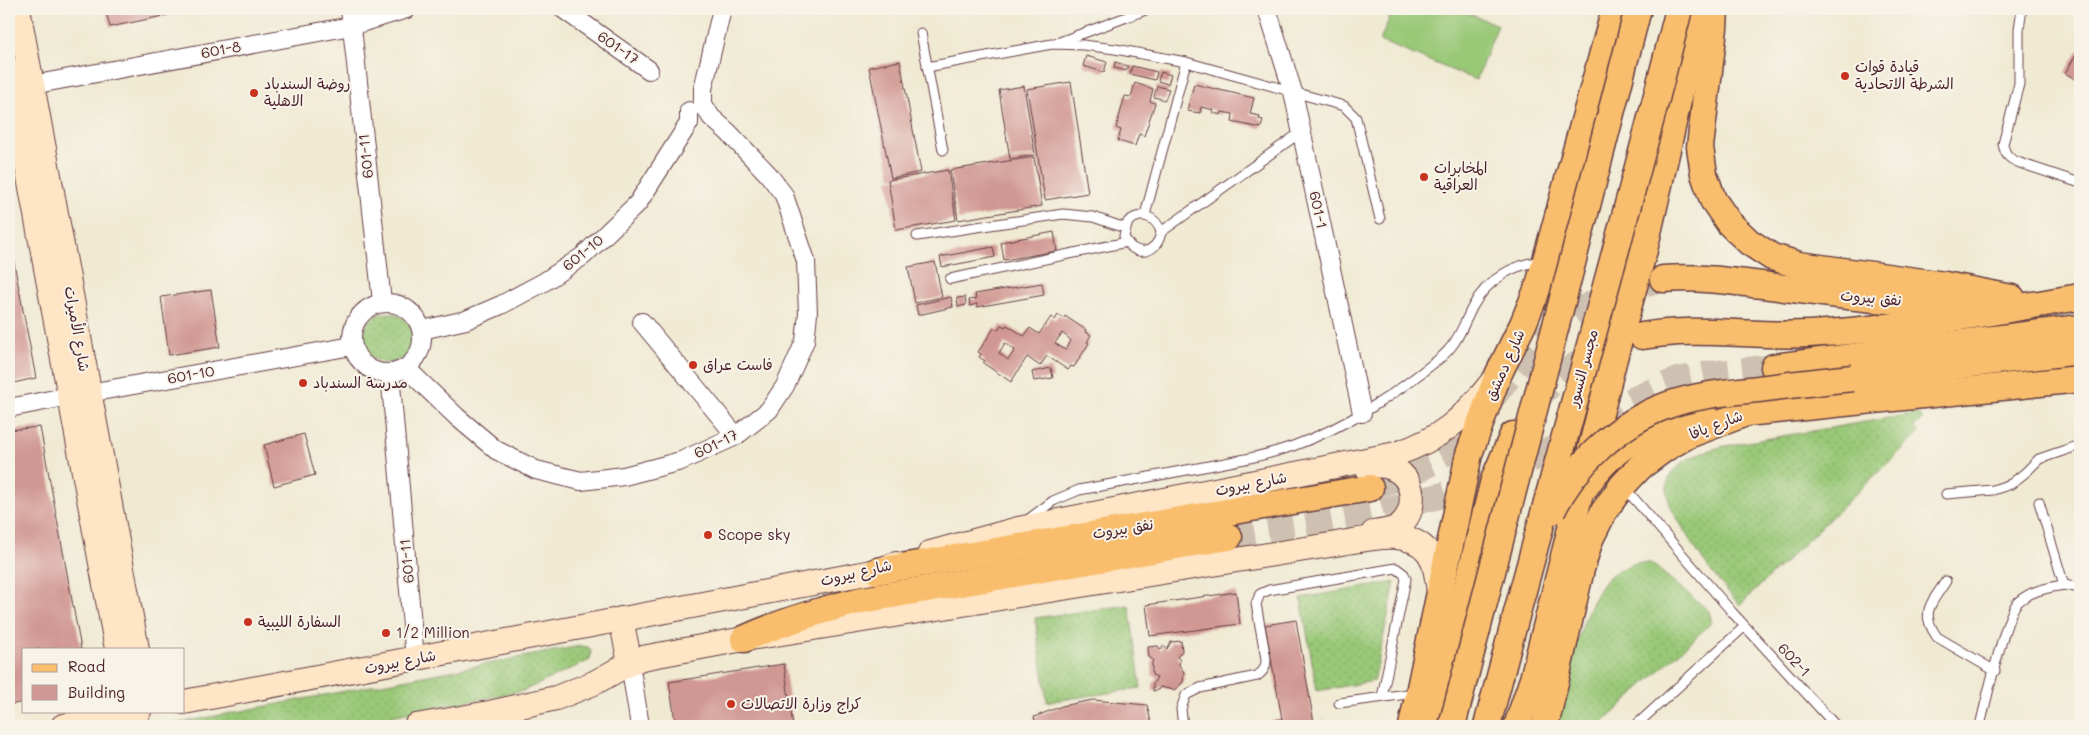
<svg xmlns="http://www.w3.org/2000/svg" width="2089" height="735" font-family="Mali,'Playpen Sans Arabic',sans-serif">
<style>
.grass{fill:url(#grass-dots);stroke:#727451}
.garden{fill:#99c877;stroke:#727451}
.building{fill:#d19893;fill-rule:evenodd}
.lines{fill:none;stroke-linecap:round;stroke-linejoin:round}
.primary-tunnel{stroke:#cfc1b1;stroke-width:26;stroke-dasharray:26 13;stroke-linecap:butt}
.lane-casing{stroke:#633d44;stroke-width:11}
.street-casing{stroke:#633d44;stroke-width:20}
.secondary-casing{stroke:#633d44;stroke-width:26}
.primary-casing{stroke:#633d44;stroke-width:29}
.lane{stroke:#fff;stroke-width:9}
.street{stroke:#fff;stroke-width:18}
.secondary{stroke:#fde5c5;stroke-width:24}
.primary{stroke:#f9be6d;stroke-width:26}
.primary-bridge-casing{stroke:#633d44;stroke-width:29;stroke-linecap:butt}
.primary-bridge{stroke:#f9be6d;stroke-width:26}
.poi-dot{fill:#c8321e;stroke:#f7f3e8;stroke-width:2}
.labels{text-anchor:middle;stroke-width:4;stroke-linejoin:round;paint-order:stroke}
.street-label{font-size:15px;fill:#4a1f2b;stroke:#f7f3e8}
.poi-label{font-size:15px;fill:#4a1f2b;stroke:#f7f3e8;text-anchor:start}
</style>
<defs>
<pattern id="grass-dots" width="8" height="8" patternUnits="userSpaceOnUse" patternTransform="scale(1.25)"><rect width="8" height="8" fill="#99c877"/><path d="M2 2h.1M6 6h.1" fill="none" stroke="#85ab67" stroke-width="1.8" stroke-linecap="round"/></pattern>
</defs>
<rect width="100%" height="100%" fill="#f7f3e8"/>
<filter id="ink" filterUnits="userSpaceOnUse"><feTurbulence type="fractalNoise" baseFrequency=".02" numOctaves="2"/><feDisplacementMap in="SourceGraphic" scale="10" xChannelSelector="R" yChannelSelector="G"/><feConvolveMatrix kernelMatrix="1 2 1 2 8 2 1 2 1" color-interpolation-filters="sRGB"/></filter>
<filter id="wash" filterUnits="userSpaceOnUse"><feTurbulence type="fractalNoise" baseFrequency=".0096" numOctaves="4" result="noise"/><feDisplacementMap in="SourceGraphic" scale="20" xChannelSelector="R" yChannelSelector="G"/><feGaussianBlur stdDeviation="1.12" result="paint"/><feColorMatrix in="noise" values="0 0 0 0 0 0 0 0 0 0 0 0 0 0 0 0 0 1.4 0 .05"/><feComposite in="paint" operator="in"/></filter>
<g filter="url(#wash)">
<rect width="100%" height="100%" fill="#f0ead3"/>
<g class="grass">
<circle cx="388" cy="338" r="25"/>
<path d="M 1918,413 L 1923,418 L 1914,427 L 1919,433 L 1740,605 C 1718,582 1701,559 1685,532 C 1680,522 1672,512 1669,501 C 1657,464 1702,451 1730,445 Z"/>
<path d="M 1636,563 L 1651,563 L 1709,611 L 1712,622 L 1599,726 L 1558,726 C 1568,683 1577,615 1606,580 C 1614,571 1625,567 1636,563 Z"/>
<path d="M 1395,582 L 1374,681 L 1317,691 L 1301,598 Z"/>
<path d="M 1129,605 L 1141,688 L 1047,702 L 1035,618 Z"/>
<path d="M 580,646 L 588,647 L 591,650 L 590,660 L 523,691 L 339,726 L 163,726 Z"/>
</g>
<path class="garden" d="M 1393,9 L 1457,9 L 1498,25 L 1476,80 L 1380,41 Z"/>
<g id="blocks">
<g class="building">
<path d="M 102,9 L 192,9 L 192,10 L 110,27 L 106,12 Z"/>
<path d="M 2079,50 L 2080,50 L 2080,82 L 2065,73 Z"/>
<path d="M 1086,56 L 1107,62 L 1104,72 L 1083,66 Z"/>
<path d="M 900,61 L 921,172 L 891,178 L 869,67 Z"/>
<path d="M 1115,62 L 1128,66 L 1126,71 L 1114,68 Z"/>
<path d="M 1132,66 L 1157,72 L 1155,80 L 1130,74 Z"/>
<path d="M 1161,72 L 1171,75 L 1168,84 L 1158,81 Z"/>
<path d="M 1071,82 L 1088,193 L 1045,200 L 1027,89 Z"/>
<path d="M 1135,83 L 1153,89 L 1150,101 L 1155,103 L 1144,136 L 1139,134 L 1135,146 L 1118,141 L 1121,130 L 1116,128 L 1125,96 L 1131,97 Z"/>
<path d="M 1194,84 L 1254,98 L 1250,114 L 1260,116 L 1259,119 L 1263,120 L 1261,128 L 1232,122 L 1233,114 L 1222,112 L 1221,115 L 1213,113 L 1214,110 L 1201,107 L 1200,113 L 1187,111 Z"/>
<path d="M 1024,86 L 1035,155 L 1010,159 L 999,90 Z"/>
<path d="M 1157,86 L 1169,89 L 1165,100 L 1154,97 Z"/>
<path d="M 1034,157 L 1042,206 L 958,220 L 950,170 Z"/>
<path d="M 948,170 L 956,220 L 896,230 L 888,180 Z"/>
<path d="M 1054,232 L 1057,251 L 1004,260 L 1001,242 Z"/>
<path d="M 9,237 L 36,378 L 9,384 Z"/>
<path d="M 993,247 L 995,257 L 942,267 L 940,257 Z"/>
<path d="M 935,262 L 942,297 L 915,303 L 908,267 Z"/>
<path d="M 1042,283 L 1044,295 L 977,307 L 977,304 L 970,306 L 969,300 L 976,299 L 975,294 Z"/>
<path d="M 211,290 L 220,347 L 169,355 L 161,297 Z"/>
<path d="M 951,297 L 953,307 L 918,315 L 916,305 Z"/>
<path d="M 965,297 L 966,305 L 958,307 L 957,298 Z"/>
<path d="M 1058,315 L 1064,318 L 1065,316 L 1086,330 L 1085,332 L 1091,335 L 1087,342 L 1089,343 L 1074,367 L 1071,366 L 1068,370 L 1047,356 L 1040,366 L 1027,357 L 1011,382 L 983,363 L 985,361 L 979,357 L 981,354 L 978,352 L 994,328 L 998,330 L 1001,325 L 1005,327 L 1007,325 L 1024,336 L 1030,328 L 1039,334 L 1051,317 L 1055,320 ZM 1062,333 L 1071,340 L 1065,350 L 1055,343 ZM 1005,343 L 1015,350 L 1008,360 L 999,353 Z"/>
<path d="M 1051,368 L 1053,378 L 1034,381 L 1032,372 Z"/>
<path d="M 40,427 L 81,649 L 24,649 L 24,702 L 9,705 L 9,430 Z"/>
<path d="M 304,434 L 315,475 L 274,486 L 264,445 Z"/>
<path d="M 1236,592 L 1240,624 L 1150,636 L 1146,605 Z"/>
<path d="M 1296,620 L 1314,723 L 1327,721 L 1328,726 L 1244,726 L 1282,719 L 1265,625 Z"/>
<path d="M 1181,641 L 1182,651 L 1177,657 L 1180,660 L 1179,665 L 1184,672 L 1183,682 L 1174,690 L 1160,687 L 1158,690 L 1153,691 L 1153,684 L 1157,677 L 1152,675 L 1152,663 L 1153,660 L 1149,657 L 1148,647 L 1158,646 L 1161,650 L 1163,646 L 1167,649 L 1171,642 Z"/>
<path d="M 784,664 L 793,726 L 676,726 L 669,682 Z"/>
<path d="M 1093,700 L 1147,705 L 1152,726 L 1036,726 L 1034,717 L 1062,706 Z"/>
</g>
</g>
</g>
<g filter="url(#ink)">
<use href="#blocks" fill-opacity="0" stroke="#633d44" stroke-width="1"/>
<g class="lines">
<g class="primary-tunnel">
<path d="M 1532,404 C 1554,380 1571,365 1602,351"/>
<path d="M 1370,488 C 1396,479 1424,471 1445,453 C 1462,439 1475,421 1488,404 C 1513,371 1542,333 1578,311 C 1604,296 1634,288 1663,279"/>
<path d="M 1229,537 L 1374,513 L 1451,493 L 1479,484 L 1520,466 L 1568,440 L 1628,402 L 1677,380 L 1709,374 L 1774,367"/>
</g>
<g class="lane-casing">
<g id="lane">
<path d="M 2022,9 L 2019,29 L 2019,84 L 2003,144 C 2005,155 2009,159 2020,163 L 2080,183"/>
<path d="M 921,33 L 943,150"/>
<path d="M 1057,43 L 1148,9"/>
<path d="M 927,67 L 1052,44 L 1083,45 L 1115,49 L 1186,62 L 1344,106 L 1356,118 L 1380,219"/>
<path d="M 1145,215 L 1186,62"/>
<path d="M 1161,232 C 1156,216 1141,211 1128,222 L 1124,236 C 1132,258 1157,256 1161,232 L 1301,132"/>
<path d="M 917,236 L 1063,214 L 1093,217 L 1125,228"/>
<path d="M 950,279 L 1127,242"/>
<path d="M 1624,487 L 1732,612 L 1836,726"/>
<path d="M 1946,494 L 1993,490 L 2011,484 L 2026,472 L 2039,459 L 2080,445"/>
<path d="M 1026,521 L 1053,501 L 1079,490 C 1119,483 1158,475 1198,468 C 1230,462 1262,457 1293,446 C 1348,426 1394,395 1439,359 C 1458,344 1462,327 1473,306 C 1487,280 1513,264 1543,261"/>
<path d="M 1946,581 C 1932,603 1919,612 1937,637 L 1995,671"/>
<path d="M 2064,585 L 2080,588"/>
<path d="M 1339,703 L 1415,693"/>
<path d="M 1183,726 L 1181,709 L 1186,695 L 1200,688 L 1257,676 C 1264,671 1266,667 1266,659 L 1256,604 L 1260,594 L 1269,590 L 1396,568 L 1404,574 L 1406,579 L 1382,697"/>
<path d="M 1635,726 L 1744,627"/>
<path d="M 1980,726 C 1985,705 2006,613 2018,602 C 2032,590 2047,588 2064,585 L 2039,502"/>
</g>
</g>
<g class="street-casing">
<g id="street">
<path d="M 350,9 L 382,302"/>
<path d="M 563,9 L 649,70"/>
<path d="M 1267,9 L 1293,92 L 1362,413"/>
<path d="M 32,85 L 351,26 L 407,9"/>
<circle cx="387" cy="338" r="35"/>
<path d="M 642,322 L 736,436"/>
<path d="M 422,330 L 466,320 L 501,305 L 544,282 L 583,256 L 638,203 L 689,123 L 689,111"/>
<path d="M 406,368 L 457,417 L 496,450 L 536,470 L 581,481 L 624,476 L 681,461 L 736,436 L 769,410 L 785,386 L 805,341 L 808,314 L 806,261 L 784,195 L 768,174 L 728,132 L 711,117 L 703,104 L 703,89 L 722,9"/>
<path d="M 390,373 L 415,660"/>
<path d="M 89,393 L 352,346"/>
<path d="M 9,408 L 70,396"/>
<path d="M 630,663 L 640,726"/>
</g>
</g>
<g class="secondary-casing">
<g id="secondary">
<path d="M 18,9 L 137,649"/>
<path d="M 9,70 L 117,649"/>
<path d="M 1366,467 C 1373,466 1381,464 1389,467 C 1416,475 1420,513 1396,528 C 1389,531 1380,532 1373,533"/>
<path d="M 930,553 L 1018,529 L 1396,454 C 1441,439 1464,418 1492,382"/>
<path d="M 621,619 L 630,663"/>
<path d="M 184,702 L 877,571 L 896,564"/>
<path d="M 63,726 L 139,711"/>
<path d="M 416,726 L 489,713 L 556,698 L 594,683 L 630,663 L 642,658 L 744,639 L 1336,544 C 1363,540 1408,526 1428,552 C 1436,562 1437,579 1439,592"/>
</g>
</g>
<g class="primary-casing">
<g id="primary">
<path d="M 1715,9 L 1714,28 L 1700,147 L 1704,174 L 1713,200 L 1729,223 L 1749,242 L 1772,257 L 1799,265 L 1945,285 L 2012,298"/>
<path d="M 1663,279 C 1705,276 1743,283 1785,288 C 1845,296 1906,305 1967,301"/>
<path d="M 1642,336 C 1699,326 1752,337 1809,334 C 1900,329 1991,312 2080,297"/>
<path d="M 1774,367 L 2080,328"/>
<path d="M 1853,378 L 2080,351"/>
<path d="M 1586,486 C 1615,442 1655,424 1706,418"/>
<path d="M 877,571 L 1370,488"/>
<path d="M 744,639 C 783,621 821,610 862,600 L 1229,537"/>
<path d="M 1412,726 L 1469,454 L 1498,375 L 1523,324 L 1539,285 L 1615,9"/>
<path d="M 1433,726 L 1494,480 L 1513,435"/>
<path d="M 1517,726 L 1533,679 L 1614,358 L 1644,250 L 1699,9"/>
<path d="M 1545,726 L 1581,569 L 1590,539 L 1604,511 L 1622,486 L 1641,466 L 1664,449 L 1688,435 L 1746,413 L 2080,379"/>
</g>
</g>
<use href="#lane" class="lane"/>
<use href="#street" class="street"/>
<use href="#secondary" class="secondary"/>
<use href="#primary" class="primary"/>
<g class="primary-bridge-casing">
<g id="primary-bridge">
<path d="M 1552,511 C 1575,464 1618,423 1668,405 C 1697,395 1728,392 1758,389 C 1790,385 1822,381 1853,378"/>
<path d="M 1452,726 L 1638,9"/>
<path d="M 1487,726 C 1549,487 1619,249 1679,9"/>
</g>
</g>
<use href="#primary-bridge" class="primary-bridge"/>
</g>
</g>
<g class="poi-dot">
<circle cx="1845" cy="76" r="5"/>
<circle cx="254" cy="93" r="5"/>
<circle cx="1424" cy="177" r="5"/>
<circle cx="693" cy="365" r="5"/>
<circle cx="303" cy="383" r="5"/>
<circle cx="708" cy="535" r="5"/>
<circle cx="248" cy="622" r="5"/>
<circle cx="386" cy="633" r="5"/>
<circle cx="731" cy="704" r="5"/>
</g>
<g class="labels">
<g class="street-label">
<text transform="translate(618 48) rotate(35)" y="5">601-17</text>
<text transform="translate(221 50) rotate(-10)" y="5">601-8</text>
<text transform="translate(366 156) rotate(-96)" y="5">601-11</text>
<text transform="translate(1318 210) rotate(78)" y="5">601-1</text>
<text transform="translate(583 253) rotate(-39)" y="5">601-10</text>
<text transform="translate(1871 298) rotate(5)" y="5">نفق بيروت</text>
<text transform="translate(77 329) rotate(80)" y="5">شارع الأميرات</text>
<text transform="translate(1505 365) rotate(-66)" y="5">شارع دمشق</text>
<text transform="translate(1583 368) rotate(-75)" y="5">مجسر النسور</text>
<text transform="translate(191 375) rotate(-10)" y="5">601-10</text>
<text transform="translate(1716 425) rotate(-21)" y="5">شارع يافا</text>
<text transform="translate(716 444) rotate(-26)" y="5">601-17</text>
<text transform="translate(1251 484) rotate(-11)" y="5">شارع بيروت</text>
<text transform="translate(1123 529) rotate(-9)" y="5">نفق بيروت</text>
<text transform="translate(407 561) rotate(-95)" y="5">601-11</text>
<text transform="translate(856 573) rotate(-13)" y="5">شارع بيروت</text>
<text transform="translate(1794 660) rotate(47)" y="5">602-1</text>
<text transform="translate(400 662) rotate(-11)" y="5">شارع بيروت</text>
</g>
<g class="poi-label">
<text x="1855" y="72">قيادة قوات<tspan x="1855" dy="17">الشرطة الاتحادية</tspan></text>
<text x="264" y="89">روضة السندباد<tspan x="264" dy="17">الاهلية</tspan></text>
<text x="1434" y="173">المخابرات<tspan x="1434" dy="17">العراقية</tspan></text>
<text x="703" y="370">فاست عراق</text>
<text x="313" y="388">مدرسة السندباد</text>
<text x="718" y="540">Scope sky</text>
<text x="258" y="627">السفارة الليبية</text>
<text x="396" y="638">1/2 Million</text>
<text x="741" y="709">كراج وزارة الاتصالات</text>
</g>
</g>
<rect width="2089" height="735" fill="none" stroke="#f7f3e8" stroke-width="30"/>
<rect x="22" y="648" width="162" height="65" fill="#f7f3e8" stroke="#b29e9c"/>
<rect x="32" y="664" width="25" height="8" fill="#f9be6d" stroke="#b29e9c"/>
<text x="68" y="672" font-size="15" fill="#4a1f2b">Road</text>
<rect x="32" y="685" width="25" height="15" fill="#d19893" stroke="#b29e9c"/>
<text x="68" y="698" font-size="15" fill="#4a1f2b">Building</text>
</svg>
